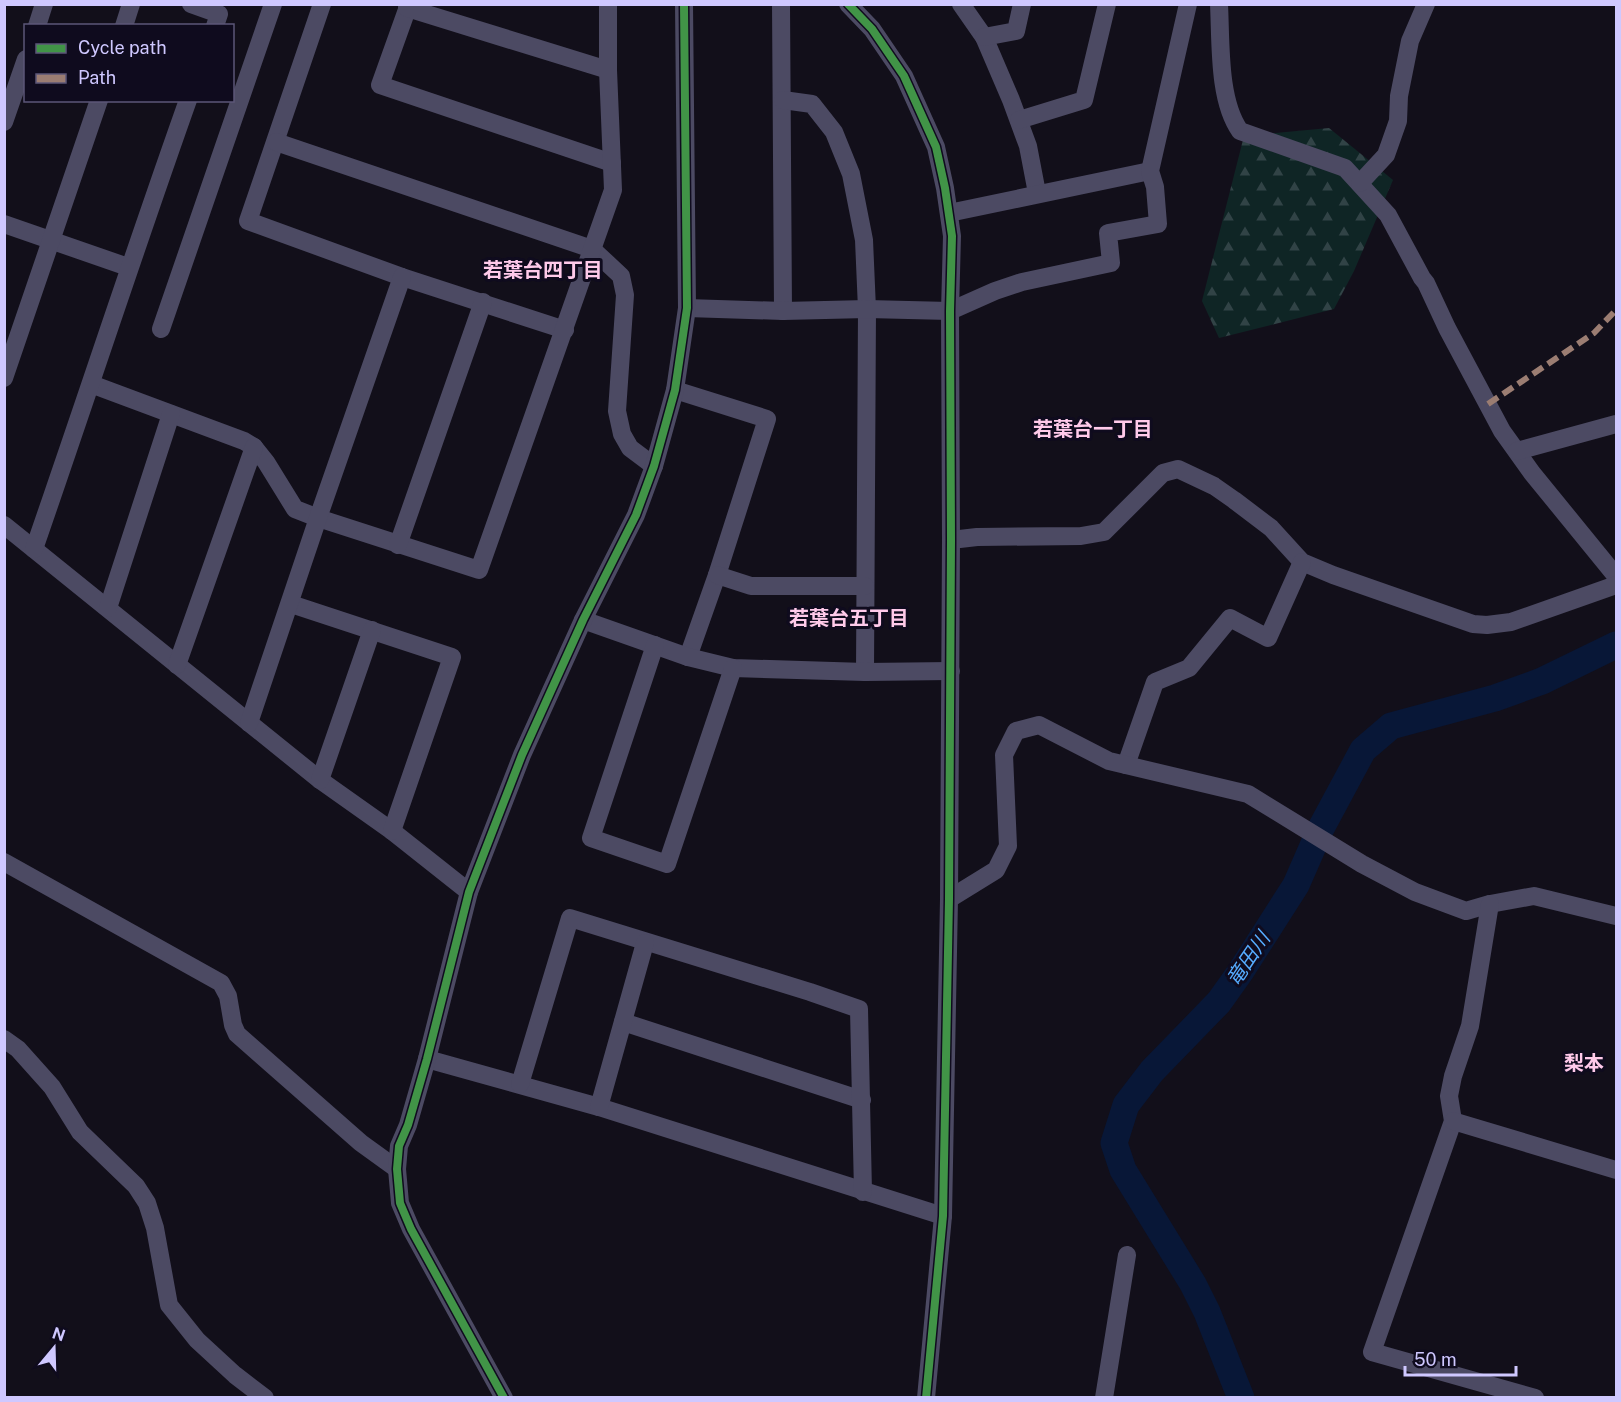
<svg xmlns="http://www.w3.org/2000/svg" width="1621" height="1402" font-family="'Public Sans','Noto Sans JP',sans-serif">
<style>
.forest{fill:url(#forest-firs)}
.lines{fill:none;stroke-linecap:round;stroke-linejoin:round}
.river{stroke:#081737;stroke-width:27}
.minor{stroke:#4c4a63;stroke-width:18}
.quiet{stroke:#9b7d72;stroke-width:6;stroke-dasharray:12 6;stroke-linecap:butt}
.cycleway-casing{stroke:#0f0b1e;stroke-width:11}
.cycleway{stroke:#419447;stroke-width:8}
.labels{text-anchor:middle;stroke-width:6;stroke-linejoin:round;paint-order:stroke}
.neighbourhood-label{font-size:20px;font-weight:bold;fill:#ffcaea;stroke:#0f0b1e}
.water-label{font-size:20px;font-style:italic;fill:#56acff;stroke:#0f0b1e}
</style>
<defs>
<pattern id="forest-firs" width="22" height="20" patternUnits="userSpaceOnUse" patternTransform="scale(1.5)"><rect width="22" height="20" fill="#0f2525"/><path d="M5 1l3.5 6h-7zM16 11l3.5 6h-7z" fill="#314346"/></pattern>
</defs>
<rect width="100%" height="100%" fill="#120f1a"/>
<path class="forest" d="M 1329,128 L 1393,180 L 1354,271 L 1334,309 L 1219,338 L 1202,301 L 1244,136 Z"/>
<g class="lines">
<path class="river" d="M 1241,1398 L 1207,1312 L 1193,1284 L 1123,1170 L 1114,1143 L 1126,1105 L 1152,1071 L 1219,1002 L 1241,971 L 1296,885 L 1320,830 L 1363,750 L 1391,726 L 1495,698 L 1542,681 L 1616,645"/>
<g class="minor">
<path d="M 191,4 L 219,14 L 215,26"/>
<path d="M 322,4 L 248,221 L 402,277 L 565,330"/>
<path d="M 409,4 L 380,85 L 612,163"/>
<path d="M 781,4 L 783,311"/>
<path d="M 848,4 L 872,29 L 904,76 L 936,147 L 945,188 L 952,236 L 950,311 L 951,540 L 949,899 L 943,1216 L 926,1398"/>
<path d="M 961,4 L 984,37 L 1011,100 L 1028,146 L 1037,193"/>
<path d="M 1219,4 C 1221,43 1218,100 1240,131 L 1345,168 L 1388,215 L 1422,278 L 1426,283 L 1447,328 L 1502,431 L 1532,473 L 1616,576"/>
<path d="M 407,8 L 608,70"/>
<path d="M 37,26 L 44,4"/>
<path d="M 124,26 L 131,4"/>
<path d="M 984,37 L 1016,31 L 1022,4"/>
<path d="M 783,100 L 812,104 L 834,132 L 851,174 L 864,240 L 867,309 L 865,672"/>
<path d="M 1019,120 L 1084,100 L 1107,4"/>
<path d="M 4,122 L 26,59"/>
<path d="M 276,142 L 592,249 L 621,276 L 625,295 L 617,411 L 622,434 L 630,448 L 654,466"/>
<path d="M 1360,183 L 1386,155 L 1398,121 L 1399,96 L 1410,41 L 1426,4"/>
<path d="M 949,213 L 1150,171"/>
<path d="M 4,224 L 128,267"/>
<path d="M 687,308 L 783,311 L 867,309 L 950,311 L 995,291 L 1022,282 L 1111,263 L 1108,233 L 1158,224 L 1155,187 L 1150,171 L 1188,4"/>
<path d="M 161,329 L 273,4"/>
<path d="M 4,378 L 99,100"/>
<path d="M 91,384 L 244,441 L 254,447 L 266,462 L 295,509 L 318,518 L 479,570 L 613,190 L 608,70 L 608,4"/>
<path d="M 675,390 L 767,419 L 717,575 L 688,657"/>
<path d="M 1517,451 L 1616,424"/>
<path d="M 4,525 L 320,780 L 392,831 L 469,892"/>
<path d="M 951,540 L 977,537 L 1081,536 L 1104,532 L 1163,473 L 1178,469 L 1214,486 L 1234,500 L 1271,528 L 1302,562 L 1333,575 L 1473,624 L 1487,625 L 1511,622 L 1616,585"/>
<path d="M 398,545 L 483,302"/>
<path d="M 34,549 C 86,399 135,249 188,100"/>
<path d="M 717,575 L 751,586 L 865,586"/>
<path d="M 291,604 L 452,657 L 392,831"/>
<path d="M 108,608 L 171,414"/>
<path d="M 583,620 L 688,657 L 733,668 L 865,672 L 951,671"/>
<path d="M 655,645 L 591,838 L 667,864 L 733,668"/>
<path d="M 177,665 L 254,447"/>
<path d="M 249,723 L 318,518 L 402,277"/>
<path d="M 1126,765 L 1155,682 L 1189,668 L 1230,618 L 1268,638 L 1302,562"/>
<path d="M 320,780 L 372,630"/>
<path d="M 4,862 L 221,983 L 228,996 L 233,1025 L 237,1034 L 361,1143 L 397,1169"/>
<path d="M 949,899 L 996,870 L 1008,846 L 1004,755 L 1016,731 L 1039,725 L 1109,761 L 1248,794 L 1362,864 L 1415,892 L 1466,911 L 1490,904 L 1534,896 L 1616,916"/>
<path d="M 1490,904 L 1470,1026 L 1453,1076 L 1449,1096 L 1453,1121 L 1372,1352 L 1535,1398"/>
<path d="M 623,1022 L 862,1100"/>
<path d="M 4,1039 L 18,1049 L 52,1087 L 80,1132 L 136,1186 L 147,1203 L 155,1228 L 169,1305 L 197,1340 L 235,1375 L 265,1398"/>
<path d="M 427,1059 L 599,1107 L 943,1216"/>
<path d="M 520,1084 L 570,918 L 810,992 L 859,1009 L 863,1192"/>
<path d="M 599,1107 L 645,943"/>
<path d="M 1453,1121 L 1616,1170"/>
<path d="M 504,1398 L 411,1229 L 400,1203 L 397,1169 L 399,1146 L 408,1125 L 427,1059 L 469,892 L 522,755 L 583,620 L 636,515 L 654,466 L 675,390 L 687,308 L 684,4"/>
<path d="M 1104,1398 L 1127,1255"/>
</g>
<path class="quiet" d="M 1488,404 L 1594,333 L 1616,310"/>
<g class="cycleway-casing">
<g id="cycleway">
<path d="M 848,4 L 872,29 L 904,76 L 936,147 L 945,188 L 952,236 L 950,311 L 951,540 L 949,899 L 943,1216 L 926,1398"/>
<path d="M 504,1398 L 411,1229 L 400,1203 L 397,1169 L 399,1146 L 408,1125 L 427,1059 L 469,892 L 522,755 L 583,620 L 636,515 L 654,466 L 675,390 L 687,308 L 684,4"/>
</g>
</g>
<use href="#cycleway" class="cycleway"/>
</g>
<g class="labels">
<g class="neighbourhood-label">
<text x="543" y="277">若葉台四丁目</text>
<text x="1093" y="436">若葉台一丁目</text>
<text x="849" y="625">若葉台五丁目</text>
<text x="1584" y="1070">梨本</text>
</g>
<g class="water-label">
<text transform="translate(1248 959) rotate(-56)" y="7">竜田川</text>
</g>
</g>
<rect width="1621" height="1402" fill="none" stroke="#cfc8ff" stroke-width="12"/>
<rect x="24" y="24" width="210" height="78" fill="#0f0b1e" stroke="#5c5778" stroke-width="1.5"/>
<rect x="36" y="44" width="30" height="9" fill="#419447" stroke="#5c5778" stroke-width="1.5"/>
<text x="78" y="54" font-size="18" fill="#cfc8ff">Cycle path</text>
<rect x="36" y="74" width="30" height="9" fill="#9b7d72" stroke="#5c5778" stroke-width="1.5"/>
<text x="78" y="84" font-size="18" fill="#cfc8ff">Path</text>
<g transform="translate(54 1348) rotate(19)" stroke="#0f0b1e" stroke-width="4.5" paint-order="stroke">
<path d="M0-4.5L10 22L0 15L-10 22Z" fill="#cfc8ff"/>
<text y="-9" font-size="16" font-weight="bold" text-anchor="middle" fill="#cfc8ff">N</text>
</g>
<path d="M1405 1366v9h111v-9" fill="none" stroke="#cfc8ff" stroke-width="3"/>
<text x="1414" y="1366" font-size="18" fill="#cfc8ff" stroke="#0f0b1e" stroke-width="4.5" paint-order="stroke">50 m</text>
</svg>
